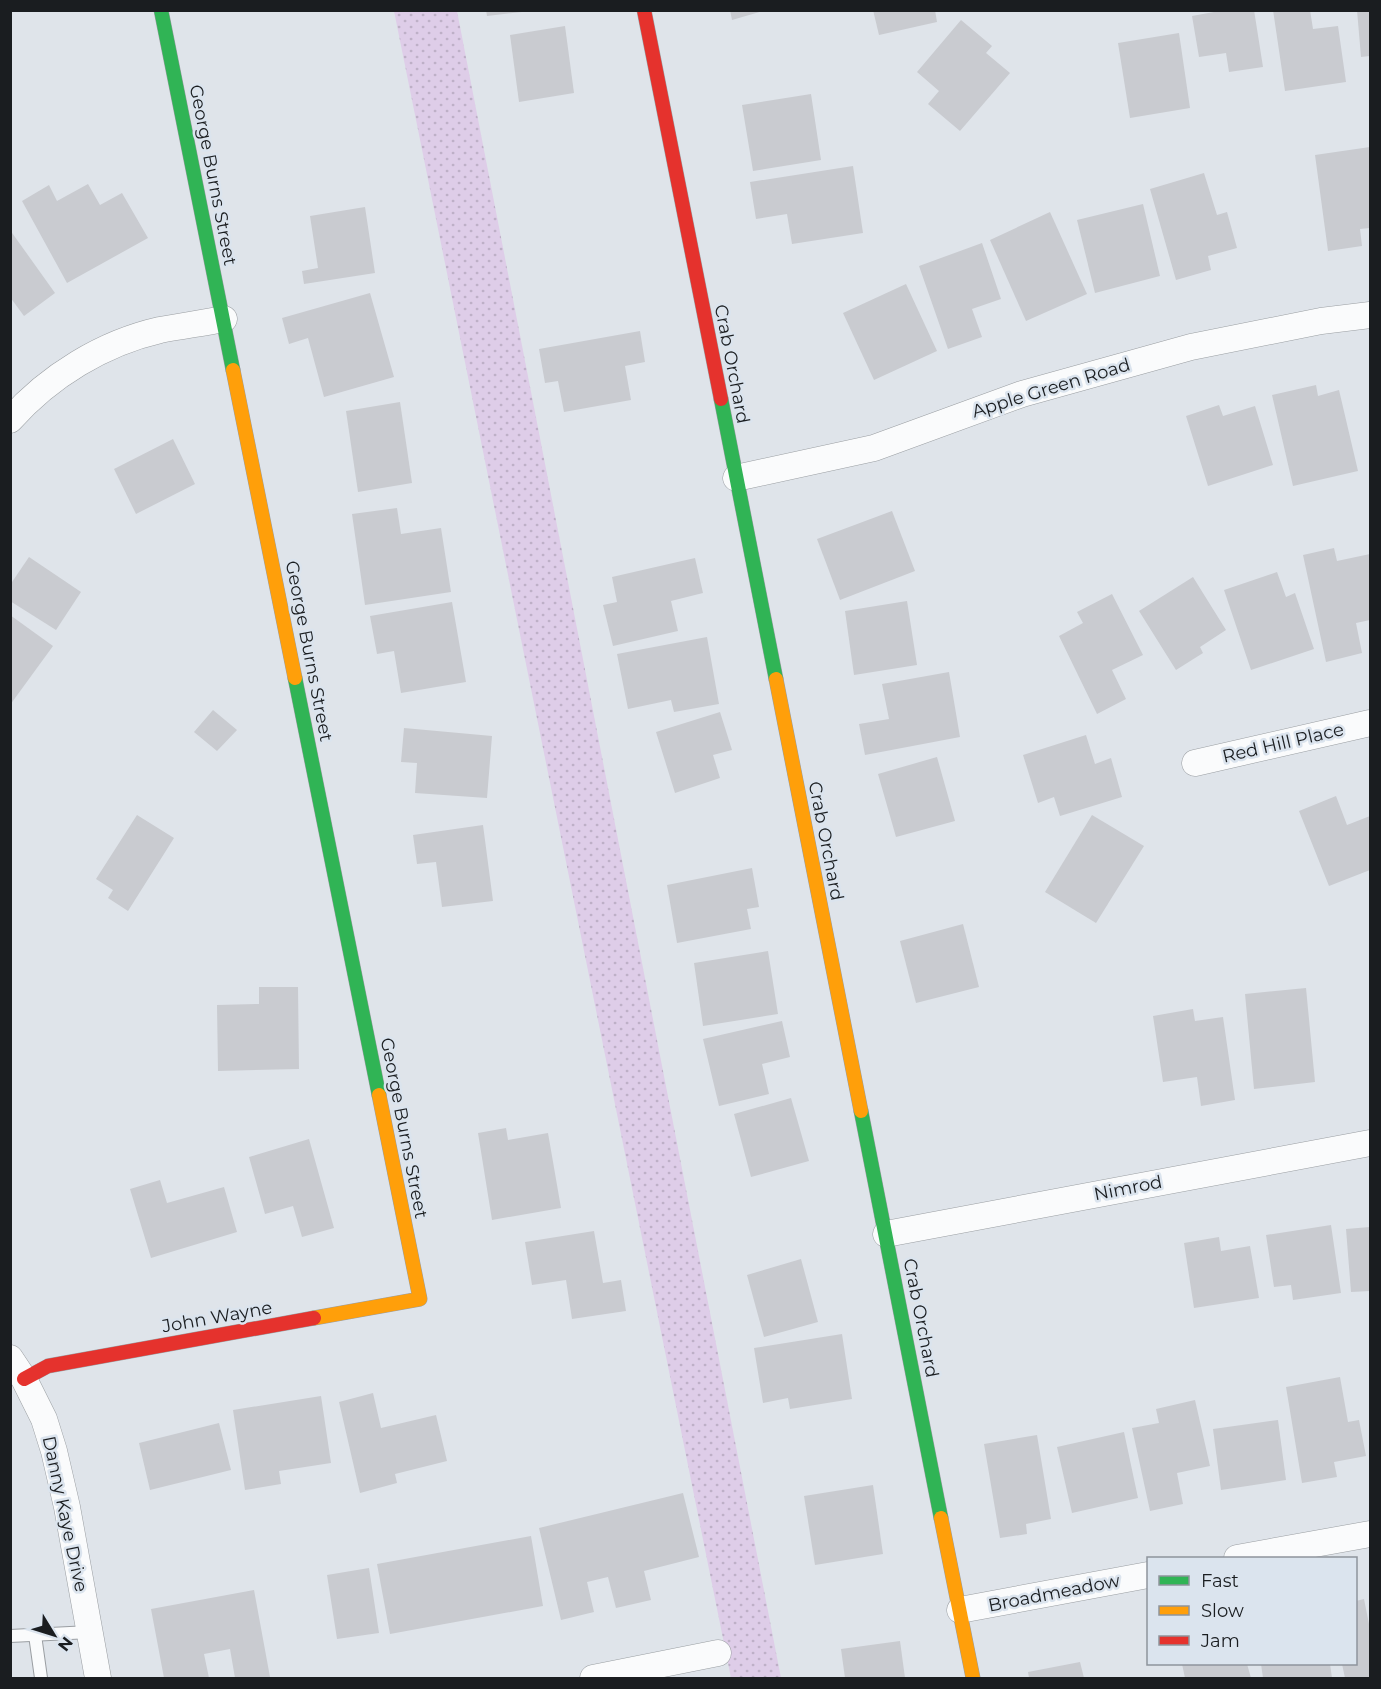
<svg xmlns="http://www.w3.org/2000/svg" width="1381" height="1689" font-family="Montserrat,sans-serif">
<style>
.grass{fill:url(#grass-dots)}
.building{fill:#c9cbd0}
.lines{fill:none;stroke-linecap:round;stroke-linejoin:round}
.lane-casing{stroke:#9a9ea2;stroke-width:14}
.street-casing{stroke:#9a9ea2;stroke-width:27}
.fast-casing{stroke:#9a9ea2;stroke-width:15}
.slow-casing{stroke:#9a9ea2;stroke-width:15}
.jam-casing{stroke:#9a9ea2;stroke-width:15}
.lane{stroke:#fafbfc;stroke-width:12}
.street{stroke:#fafbfc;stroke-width:26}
.fast{stroke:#30b455;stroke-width:14}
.slow{stroke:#ff9f0a;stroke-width:14}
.jam{stroke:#e5322d;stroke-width:14}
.labels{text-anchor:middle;stroke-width:5;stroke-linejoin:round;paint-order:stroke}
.street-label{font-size:18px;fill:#1a1d20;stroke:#dbe4ee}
</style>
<defs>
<pattern id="grass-dots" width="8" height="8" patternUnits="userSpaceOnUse" patternTransform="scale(1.5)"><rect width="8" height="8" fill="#decde8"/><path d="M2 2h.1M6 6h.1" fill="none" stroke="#beb0c7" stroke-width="1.8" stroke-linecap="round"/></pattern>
</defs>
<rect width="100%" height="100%" fill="#dfe4ea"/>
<path class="grass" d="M 394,11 L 457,11 L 781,1678 L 731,1678 Z"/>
<g class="building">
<path d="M 486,10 L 522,10 L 522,12 L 487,16 Z"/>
<path d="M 730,10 L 763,10 L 763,11 L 732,20 Z"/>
<path d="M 873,10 L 935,10 L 937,22 L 879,35 Z"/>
<path d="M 1225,10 L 1254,10 L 1263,67 L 1229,72 L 1226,53 L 1199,57 L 1192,16 Z"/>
<path d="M 1273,10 L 1310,10 L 1313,29 L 1338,26 L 1346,82 L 1285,91 Z"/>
<path d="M 1357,10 L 1370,10 L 1370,56 L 1361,57 Z"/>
<path d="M 961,20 L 992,46 L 986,53 L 1010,73 L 960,131 L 928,104 L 939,91 L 917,72 Z"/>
<path d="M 565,26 L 574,93 L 519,102 L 510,35 Z"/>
<path d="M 1179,33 L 1190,108 L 1130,118 L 1118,43 Z"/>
<path d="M 811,94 L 821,160 L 753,171 L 742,105 Z"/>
<path d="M 1370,147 L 1370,228 L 1360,229 L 1362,246 L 1328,251 L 1315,155 Z"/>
<path d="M 853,166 L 863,233 L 792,244 L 787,214 L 756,219 L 750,182 Z"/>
<path d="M 1204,173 L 1217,215 L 1227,212 L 1237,248 L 1208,256 L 1211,270 L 1176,280 L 1150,189 Z"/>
<path d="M 88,184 L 100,205 L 122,193 L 148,238 L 67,283 L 22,201 L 49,185 L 57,201 Z"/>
<path d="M 1143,204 L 1160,276 L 1095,293 L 1077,220 Z"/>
<path d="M 365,207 L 375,273 L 304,284 L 302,271 L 318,268 L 310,216 Z"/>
<path d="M 1050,212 L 1087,294 L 1026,321 L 990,240 Z"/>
<path d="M 10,230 L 55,293 L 24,316 L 10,297 Z"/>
<path d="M 982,243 L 1001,299 L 972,309 L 982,337 L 948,349 L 919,266 Z"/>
<path d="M 906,284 L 937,351 L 874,380 L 843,313 Z"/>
<path d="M 370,293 L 394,377 L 324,397 L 308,338 L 289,344 L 282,318 Z"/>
<path d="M 640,331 L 645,362 L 625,366 L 631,400 L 564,412 L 558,381 L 545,383 L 539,349 Z"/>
<path d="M 1316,385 L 1318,396 L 1339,390 L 1358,471 L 1293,486 L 1272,395 Z"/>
<path d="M 400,402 L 412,483 L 358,492 L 346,411 Z"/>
<path d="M 1219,405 L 1223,416 L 1255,406 L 1273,465 L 1208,486 L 1186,416 Z"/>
<path d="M 173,439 L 195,484 L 136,514 L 114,469 Z"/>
<path d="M 397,508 L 401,534 L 441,528 L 451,592 L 365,605 L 352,514 Z"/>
<path d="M 892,511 L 915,571 L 840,600 L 817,539 Z"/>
<path d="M 1334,548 L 1337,561 L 1370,554 L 1370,620 L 1356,623 L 1362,653 L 1326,662 L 1303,555 Z"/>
<path d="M 29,557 L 81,592 L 56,630 L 10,601 L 10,585 Z"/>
<path d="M 695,558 L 703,593 L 671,601 L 678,631 L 613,646 L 603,605 L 617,602 L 612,577 Z"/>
<path d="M 1277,572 L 1286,597 L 1295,593 L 1314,649 L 1251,670 L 1224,590 Z"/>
<path d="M 1193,577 L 1226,630 L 1200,647 L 1203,653 L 1176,670 L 1139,611 Z"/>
<path d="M 1112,594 L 1143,655 L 1112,670 L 1126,699 L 1097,714 L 1059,636 L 1083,623 L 1077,612 Z"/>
<path d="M 907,601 L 917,665 L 854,675 L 845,611 Z"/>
<path d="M 452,602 L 466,682 L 401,693 L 394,651 L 377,654 L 370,616 Z"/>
<path d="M 10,615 L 53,646 L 10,705 Z"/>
<path d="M 707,637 L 719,704 L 674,712 L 671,700 L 628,709 L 617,654 Z"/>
<path d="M 949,672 L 960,737 L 865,755 L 859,724 L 889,719 L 882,684 Z"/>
<path d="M 213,710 L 237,730 L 217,751 L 194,732 Z"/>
<path d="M 720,712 L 732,750 L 713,755 L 720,778 L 675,793 L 656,732 Z"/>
<path d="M 404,728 L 492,736 L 487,798 L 415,793 L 417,763 L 401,762 Z"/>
<path d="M 1086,735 L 1095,764 L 1111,758 L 1122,797 L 1060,816 L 1054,797 L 1038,803 L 1023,755 Z"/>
<path d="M 937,757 L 955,821 L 896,837 L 878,774 Z"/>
<path d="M 1336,796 L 1347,825 L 1370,816 L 1370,870 L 1329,886 L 1299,811 Z"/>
<path d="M 137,815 L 174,838 L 128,911 L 108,898 L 113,890 L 96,879 Z"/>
<path d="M 1092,815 L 1144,846 L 1096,923 L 1045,892 Z"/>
<path d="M 483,825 L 493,901 L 442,907 L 436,862 L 417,864 L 413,835 Z"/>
<path d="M 752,868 L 759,907 L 747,909 L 751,929 L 677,943 L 667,885 Z"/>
<path d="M 963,924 L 979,987 L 916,1003 L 900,941 Z"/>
<path d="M 768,951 L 778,1014 L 703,1026 L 694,963 Z"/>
<path d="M 259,987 L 298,987 L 299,1069 L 218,1071 L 217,1005 L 259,1004 Z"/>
<path d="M 1306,988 L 1315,1082 L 1254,1089 L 1245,994 Z"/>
<path d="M 1193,1009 L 1195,1021 L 1223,1017 L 1235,1100 L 1201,1106 L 1197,1077 L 1163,1082 L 1153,1016 Z"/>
<path d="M 782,1021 L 790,1057 L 762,1064 L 769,1094 L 719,1106 L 703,1039 Z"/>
<path d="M 791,1098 L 809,1161 L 751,1177 L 734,1114 Z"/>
<path d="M 506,1128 L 508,1140 L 548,1133 L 561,1208 L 492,1220 L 478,1133 Z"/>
<path d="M 309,1139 L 334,1228 L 302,1237 L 293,1206 L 265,1214 L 249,1157 Z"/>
<path d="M 160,1180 L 167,1203 L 224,1187 L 237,1232 L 151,1258 L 130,1189 Z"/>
<path d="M 1331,1225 L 1341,1293 L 1293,1300 L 1291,1285 L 1274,1287 L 1266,1235 Z"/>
<path d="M 1370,1227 L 1370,1291 L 1351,1292 L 1346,1229 Z"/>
<path d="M 594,1231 L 603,1283 L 621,1280 L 626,1311 L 572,1319 L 566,1280 L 532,1285 L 525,1242 Z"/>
<path d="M 1219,1237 L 1221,1251 L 1250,1246 L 1259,1298 L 1194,1308 L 1184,1243 Z"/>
<path d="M 801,1259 L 818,1322 L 764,1337 L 747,1275 Z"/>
<path d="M 842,1334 L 852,1399 L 790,1409 L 788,1398 L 763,1403 L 754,1348 Z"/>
<path d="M 1340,1377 L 1348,1422 L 1359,1420 L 1366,1456 L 1334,1462 L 1337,1477 L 1302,1483 L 1286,1387 Z"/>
<path d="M 373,1393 L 381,1428 L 436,1415 L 447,1461 L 395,1474 L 397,1483 L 360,1493 L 339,1402 Z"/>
<path d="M 321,1396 L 331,1463 L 279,1471 L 281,1484 L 245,1490 L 233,1410 Z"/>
<path d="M 1195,1400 L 1210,1466 L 1177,1473 L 1183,1504 L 1150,1511 L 1132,1428 L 1159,1423 L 1156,1409 Z"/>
<path d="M 1278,1420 L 1286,1480 L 1221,1490 L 1213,1429 Z"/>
<path d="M 219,1423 L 231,1470 L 150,1490 L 139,1443 Z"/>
<path d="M 1124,1432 L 1138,1498 L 1072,1513 L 1057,1447 Z"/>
<path d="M 1037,1435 L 1051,1519 L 1026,1524 L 1027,1534 L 1000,1538 L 984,1444 Z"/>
<path d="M 873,1485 L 883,1554 L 815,1565 L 804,1496 Z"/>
<path d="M 683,1493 L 699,1557 L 644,1571 L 651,1600 L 616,1608 L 608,1577 L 587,1582 L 594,1612 L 561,1620 L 539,1528 Z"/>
<path d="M 531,1536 L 543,1606 L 390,1634 L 377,1564 Z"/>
<path d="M 369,1568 L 379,1633 L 337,1639 L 327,1575 Z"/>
<path d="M 254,1590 L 270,1677 L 235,1678 L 230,1649 L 204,1654 L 209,1678 L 164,1678 L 151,1609 Z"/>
<path d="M 1364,1599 L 1370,1629 L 1370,1678 L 1345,1678 L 1342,1664 L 1356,1664 L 1356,1601 Z"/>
<path d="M 900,1641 L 905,1678 L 845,1678 L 841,1649 Z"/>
<path d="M 1080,1662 L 1084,1678 L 1029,1678 L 1028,1672 Z"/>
<path d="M 1182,1664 L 1247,1664 L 1251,1678 L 1185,1678 Z"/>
<path d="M 1261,1664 L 1330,1664 L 1332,1678 L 1263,1678 Z"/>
</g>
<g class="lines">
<g class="lane-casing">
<g id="lane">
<path d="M 35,1635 L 41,1678"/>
<path d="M 10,1636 L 90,1632"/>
</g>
</g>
<g class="street-casing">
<g id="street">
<path d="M 10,420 C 49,376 103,343 160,330 C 181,326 203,323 224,319"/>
<path d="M 736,478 L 874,448 L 1022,394 L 1191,347 L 1321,321 L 1370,315"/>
<path d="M 1195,763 L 1370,723"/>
<path d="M 886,1234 L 1370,1143"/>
<path d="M 10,1358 L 24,1379 L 44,1419 L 54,1451 L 67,1507 L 98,1678"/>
<path d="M 1237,1558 L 1370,1534"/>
<path d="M 960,1610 L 1148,1575"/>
<path d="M 593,1678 L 718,1653"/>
</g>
</g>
<g class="fast-casing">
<g id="fast">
<path d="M 161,10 L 233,370"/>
<path d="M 721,399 L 776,679"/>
<path d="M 295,678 L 379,1095"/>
<path d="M 861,1111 L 941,1518"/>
</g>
</g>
<g class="slow-casing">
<g id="slow">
<path d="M 233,370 L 295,678"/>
<path d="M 776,679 L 861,1111"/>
<path d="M 314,1318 L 420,1299 L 379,1095"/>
<path d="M 941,1518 L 973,1678"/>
</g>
</g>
<g class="jam-casing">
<g id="jam">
<path d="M 644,10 L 721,399"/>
<path d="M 24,1379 L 48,1366 L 314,1318"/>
</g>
</g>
<use href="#lane" class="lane"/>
<use href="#street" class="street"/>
<use href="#fast" class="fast"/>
<use href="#slow" class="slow"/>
<use href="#jam" class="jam"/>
</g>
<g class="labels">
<g class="street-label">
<text transform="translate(213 175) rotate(79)" y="6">George Burns Street</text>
<text transform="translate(732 364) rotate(79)" y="6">Crab Orchard</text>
<text transform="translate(1051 388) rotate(-17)" y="6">Apple Green Road</text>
<text transform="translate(309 651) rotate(79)" y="6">George Burns Street</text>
<text transform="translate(1283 743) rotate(-13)" y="6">Red Hill Place</text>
<text transform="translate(826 841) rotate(79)" y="6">Crab Orchard</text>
<text transform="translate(404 1128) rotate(79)" y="6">George Burns Street</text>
<text transform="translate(1128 1188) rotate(-11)" y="6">Nimrod</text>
<text transform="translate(217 1317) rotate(-10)" y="6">John Wayne</text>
<text transform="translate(921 1318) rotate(79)" y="6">Crab Orchard</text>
<text transform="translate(65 1514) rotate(78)" y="6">Danny Kaye Drive</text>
<text transform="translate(1054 1593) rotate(-11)" y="6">Broadmeadow</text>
</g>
</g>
<rect width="1381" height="1689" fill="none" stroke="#1a1d20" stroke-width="24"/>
<rect x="1147" y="1557" width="210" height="108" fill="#dbe4ee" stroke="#8e949c" stroke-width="1.5"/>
<rect x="1159" y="1576" width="30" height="9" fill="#30b455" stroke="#8e949c" stroke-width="1.5"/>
<text x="1201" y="1587" font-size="18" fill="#1a1d20">Fast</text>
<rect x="1159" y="1606" width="30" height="9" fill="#ff9f0a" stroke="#8e949c" stroke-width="1.5"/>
<text x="1201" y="1617" font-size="18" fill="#1a1d20">Slow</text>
<rect x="1159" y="1636" width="30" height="9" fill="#e5322d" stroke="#8e949c" stroke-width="1.5"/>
<text x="1201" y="1647" font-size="18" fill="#1a1d20">Jam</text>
<g transform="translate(54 1635) rotate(128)" stroke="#dbe4ee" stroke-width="4.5" paint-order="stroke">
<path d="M0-4.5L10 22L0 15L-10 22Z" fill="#1a1d20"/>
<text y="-9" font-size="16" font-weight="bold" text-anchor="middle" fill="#1a1d20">N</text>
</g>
</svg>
